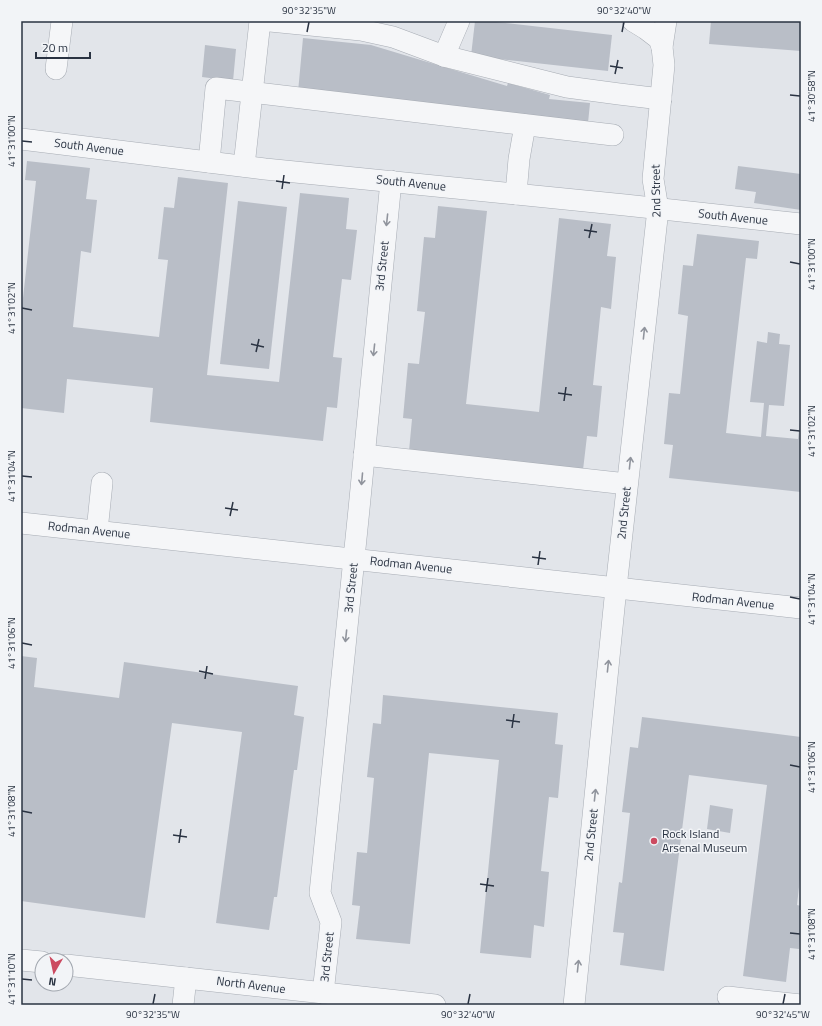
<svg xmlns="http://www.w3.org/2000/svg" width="822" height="1026" font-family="'Titillium Web',sans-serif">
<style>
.building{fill:#b9bec7}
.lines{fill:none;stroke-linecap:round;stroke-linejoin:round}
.minor-casing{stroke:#a7acb4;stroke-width:22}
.minor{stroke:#f5f6f8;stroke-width:21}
.oneway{stroke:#90949d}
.ticks{fill:none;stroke:#2a3342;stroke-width:1.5}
.poi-dot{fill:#cc4a60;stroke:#f2f4f7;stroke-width:1.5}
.labels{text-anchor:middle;stroke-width:3;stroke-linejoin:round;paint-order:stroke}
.street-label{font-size:12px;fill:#2a3342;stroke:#f2f4f7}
.poi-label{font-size:12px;fill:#2a3342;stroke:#f2f4f7;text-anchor:start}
.neatline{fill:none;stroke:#2a3342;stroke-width:1.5}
.ticks-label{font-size:10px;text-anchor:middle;fill:#2a3342}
</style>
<rect width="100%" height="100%" fill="#e2e5ea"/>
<g class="building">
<path d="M 475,21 L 487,21 L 612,35 L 608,71 L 471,56 Z"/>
<path d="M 711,21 L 801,21 L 801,51 L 709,44 Z"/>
<path d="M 303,38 L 371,45 L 507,86 L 508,83 L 550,95 L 549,99 L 590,103 L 588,123 L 298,92 Z"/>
<path d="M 205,45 L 236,49 L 233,81 L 202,77 Z"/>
<path d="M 27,161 L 90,168 L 86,199 L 97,200 L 91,253 L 81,251 L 73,327 L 159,337 L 168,260 L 158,259 L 164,207 L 174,208 L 178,177 L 228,183 L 207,375 L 279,382 L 300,193 L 349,198 L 346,229 L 357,230 L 351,280 L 342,279 L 333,357 L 342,358 L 337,408 L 327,407 L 323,441 L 150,422 L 153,388 L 67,379 L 64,413 L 21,408 L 21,316 L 36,181 L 25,180 Z"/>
<path d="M 738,166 L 801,174 L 801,210 L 754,203 L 756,192 L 735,189 Z"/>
<path d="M 238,201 L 287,207 L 269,369 L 220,364 Z"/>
<path d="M 438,206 L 487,211 L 466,404 L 539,412 L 559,218 L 611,224 L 607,256 L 616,257 L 611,309 L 601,307 L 593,385 L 602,386 L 597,437 L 587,436 L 583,470 L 409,451 L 412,419 L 403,418 L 408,363 L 419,364 L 425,312 L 417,311 L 424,237 L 435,238 Z"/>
<path d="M 697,234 L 759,241 L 757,259 L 746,258 L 726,433 L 761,437 L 764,403 L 750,402 L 757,341 L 767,343 L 768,332 L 780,334 L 779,344 L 790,345 L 784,406 L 769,405 L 766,436 L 798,439 L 800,419 L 801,419 L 801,492 L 669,478 L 673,445 L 664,444 L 669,393 L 680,394 L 688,316 L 678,314 L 683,265 L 693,266 Z"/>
<path d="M 21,656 L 37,658 L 34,687 L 119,698 L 124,662 L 298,686 L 294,715 L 304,717 L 297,770 L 294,770 L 277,897 L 274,897 L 269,930 L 216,923 L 242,732 L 172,723 L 145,918 L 21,901 Z"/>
<path d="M 383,695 L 558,713 L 555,744 L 563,745 L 558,798 L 549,797 L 541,871 L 549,872 L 544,927 L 534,925 L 531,958 L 480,953 L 499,760 L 429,753 L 410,944 L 356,939 L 360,906 L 352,905 L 357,852 L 367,853 L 374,778 L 367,777 L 373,723 L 381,724 Z"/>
<path d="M 642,717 L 801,737 L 801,869 L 797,905 L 801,906 L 801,931 L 799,949 L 790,948 L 786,982 L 743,976 L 767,785 L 689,775 L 664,971 L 620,965 L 624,933 L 613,932 L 619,882 L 622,883 L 630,813 L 622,812 L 630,747 L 638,748 Z"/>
<path d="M 710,805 L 733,809 L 730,833 L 707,829 Z"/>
</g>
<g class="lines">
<g class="minor-casing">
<g id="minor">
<path d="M 270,21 L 361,30 L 393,37 L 444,56 L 567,87 L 619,94 L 661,99"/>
<path d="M 633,21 L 646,29 L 659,39 L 662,47"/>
<path d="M 444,56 L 459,21"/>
<path d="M 56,69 L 62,21"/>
<path d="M 21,139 L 265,169 L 625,205 L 801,224"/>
<path d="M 209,162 L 216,88 L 613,135"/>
<path d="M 244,166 L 260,21"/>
<path d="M 516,194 L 519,159 L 525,125"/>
<path d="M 364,455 L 627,484"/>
<path d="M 21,523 L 801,608"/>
<path d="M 97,531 L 102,483"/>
<path d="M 21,960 L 42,962"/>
<path d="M 66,965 L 435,1005"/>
<path d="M 323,993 L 331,922 L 320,893 L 359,509 L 391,181"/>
<path d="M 728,997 L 801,1005"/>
<path d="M 183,1005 L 186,978"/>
<path d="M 574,1005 L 616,588 L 658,209 L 653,179 L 664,65 L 662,47 L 666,21"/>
</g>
</g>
<use href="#minor" class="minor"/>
</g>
<defs><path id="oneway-shaft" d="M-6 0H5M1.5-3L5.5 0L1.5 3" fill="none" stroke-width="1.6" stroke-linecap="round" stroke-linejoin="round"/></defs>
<g class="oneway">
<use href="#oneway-shaft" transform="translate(387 220) rotate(96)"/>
<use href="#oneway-shaft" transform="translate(644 333) rotate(-84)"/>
<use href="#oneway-shaft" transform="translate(374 350) rotate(96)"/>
<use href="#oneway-shaft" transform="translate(630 463) rotate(-84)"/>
<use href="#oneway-shaft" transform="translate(362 479) rotate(95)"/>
<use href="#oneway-shaft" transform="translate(346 636) rotate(96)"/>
<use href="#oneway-shaft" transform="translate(608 666) rotate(-84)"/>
<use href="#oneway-shaft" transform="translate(595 795) rotate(-84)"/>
<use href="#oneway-shaft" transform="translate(578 966) rotate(-84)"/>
</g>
<path class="ticks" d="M 307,32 L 309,22M 622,32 L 624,22M 610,66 L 623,68M 615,74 L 618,60M 790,95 L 800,96M 22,141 L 32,142M 276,181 L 290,183M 282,189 L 284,175M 584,230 L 597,232M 589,238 L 592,224M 790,262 L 800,264M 22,308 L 32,310M 251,344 L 264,347M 256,352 L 259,339M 558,393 L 572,395M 564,401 L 566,387M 790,430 L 800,431M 22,476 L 32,477M 225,508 L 238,510M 230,516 L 233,502M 532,557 L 546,559M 538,565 L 540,551M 790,597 L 800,599M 22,643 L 32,645M 199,671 L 213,674M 205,679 L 207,666M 506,720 L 520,722M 512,728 L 514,714M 790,765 L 800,767M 22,811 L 32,813M 173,835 L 187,837M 179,843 L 181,829M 480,884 L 494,886M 486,892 L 488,878M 790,933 L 800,934M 22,979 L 32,980M 153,1004 L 155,994M 468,1004 L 470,994M 783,1004 L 785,994"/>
<circle class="poi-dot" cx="654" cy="841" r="4"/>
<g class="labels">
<g class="street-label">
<text transform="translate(89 147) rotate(7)" y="4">South Avenue</text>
<text transform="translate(411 183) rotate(6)" y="4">South Avenue</text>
<text transform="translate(656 191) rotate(-91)" y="4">2nd Street</text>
<text transform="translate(733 217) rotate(6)" y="4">South Avenue</text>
<text transform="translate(382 266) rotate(-84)" y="4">3rd Street</text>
<text transform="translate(624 513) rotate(-84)" y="4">2nd Street</text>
<text transform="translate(89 530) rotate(6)" y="4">Rodman Avenue</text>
<text transform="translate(411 565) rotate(6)" y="4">Rodman Avenue</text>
<text transform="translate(351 588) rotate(-84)" y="4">3rd Street</text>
<text transform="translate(733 601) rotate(6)" y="4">Rodman Avenue</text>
<text transform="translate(591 835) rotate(-84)" y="4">2nd Street</text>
<text transform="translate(327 957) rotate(-84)" y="4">3rd Street</text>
<text transform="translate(251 985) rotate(7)" y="4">North Avenue</text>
</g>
<g class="poi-label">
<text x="662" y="838">Rock Island<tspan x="662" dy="14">Arsenal Museum</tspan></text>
</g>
</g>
<rect width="822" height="1026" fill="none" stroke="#f2f4f7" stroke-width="44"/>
<g transform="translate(54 972) rotate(189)"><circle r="19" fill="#f2f4f7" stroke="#a2a7af"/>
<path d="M0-3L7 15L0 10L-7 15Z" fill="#cc4a60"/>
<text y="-6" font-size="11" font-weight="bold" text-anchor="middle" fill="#2a3342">N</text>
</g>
<path d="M36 52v6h54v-6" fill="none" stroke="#2a3342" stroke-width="2"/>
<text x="42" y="52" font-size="12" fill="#2a3342" stroke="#f2f4f7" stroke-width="3" paint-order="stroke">20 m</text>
<rect x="22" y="22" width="778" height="982" class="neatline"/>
<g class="ticks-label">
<text x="309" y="14">90°32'35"W</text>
<text x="624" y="14">90°32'40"W</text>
<text transform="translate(811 96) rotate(-90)" y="4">41°30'58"N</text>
<text transform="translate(11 141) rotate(-90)" y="4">41°31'00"N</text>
<text transform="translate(811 264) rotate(-90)" y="4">41°31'00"N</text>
<text transform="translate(11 308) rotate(-90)" y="4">41°31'02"N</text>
<text transform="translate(811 431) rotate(-90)" y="4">41°31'02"N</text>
<text transform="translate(11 476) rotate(-90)" y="4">41°31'04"N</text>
<text transform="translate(811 599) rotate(-90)" y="4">41°31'04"N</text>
<text transform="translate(11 643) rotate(-90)" y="4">41°31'06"N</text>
<text transform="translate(811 767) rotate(-90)" y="4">41°31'06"N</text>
<text transform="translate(11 811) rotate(-90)" y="4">41°31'08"N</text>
<text transform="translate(811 934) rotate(-90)" y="4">41°31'08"N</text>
<text transform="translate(11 979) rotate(-90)" y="4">41°31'10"N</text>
<text x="153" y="1018">90°32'35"W</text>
<text x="468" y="1018">90°32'40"W</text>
<text x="783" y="1018">90°32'45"W</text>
</g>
</svg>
